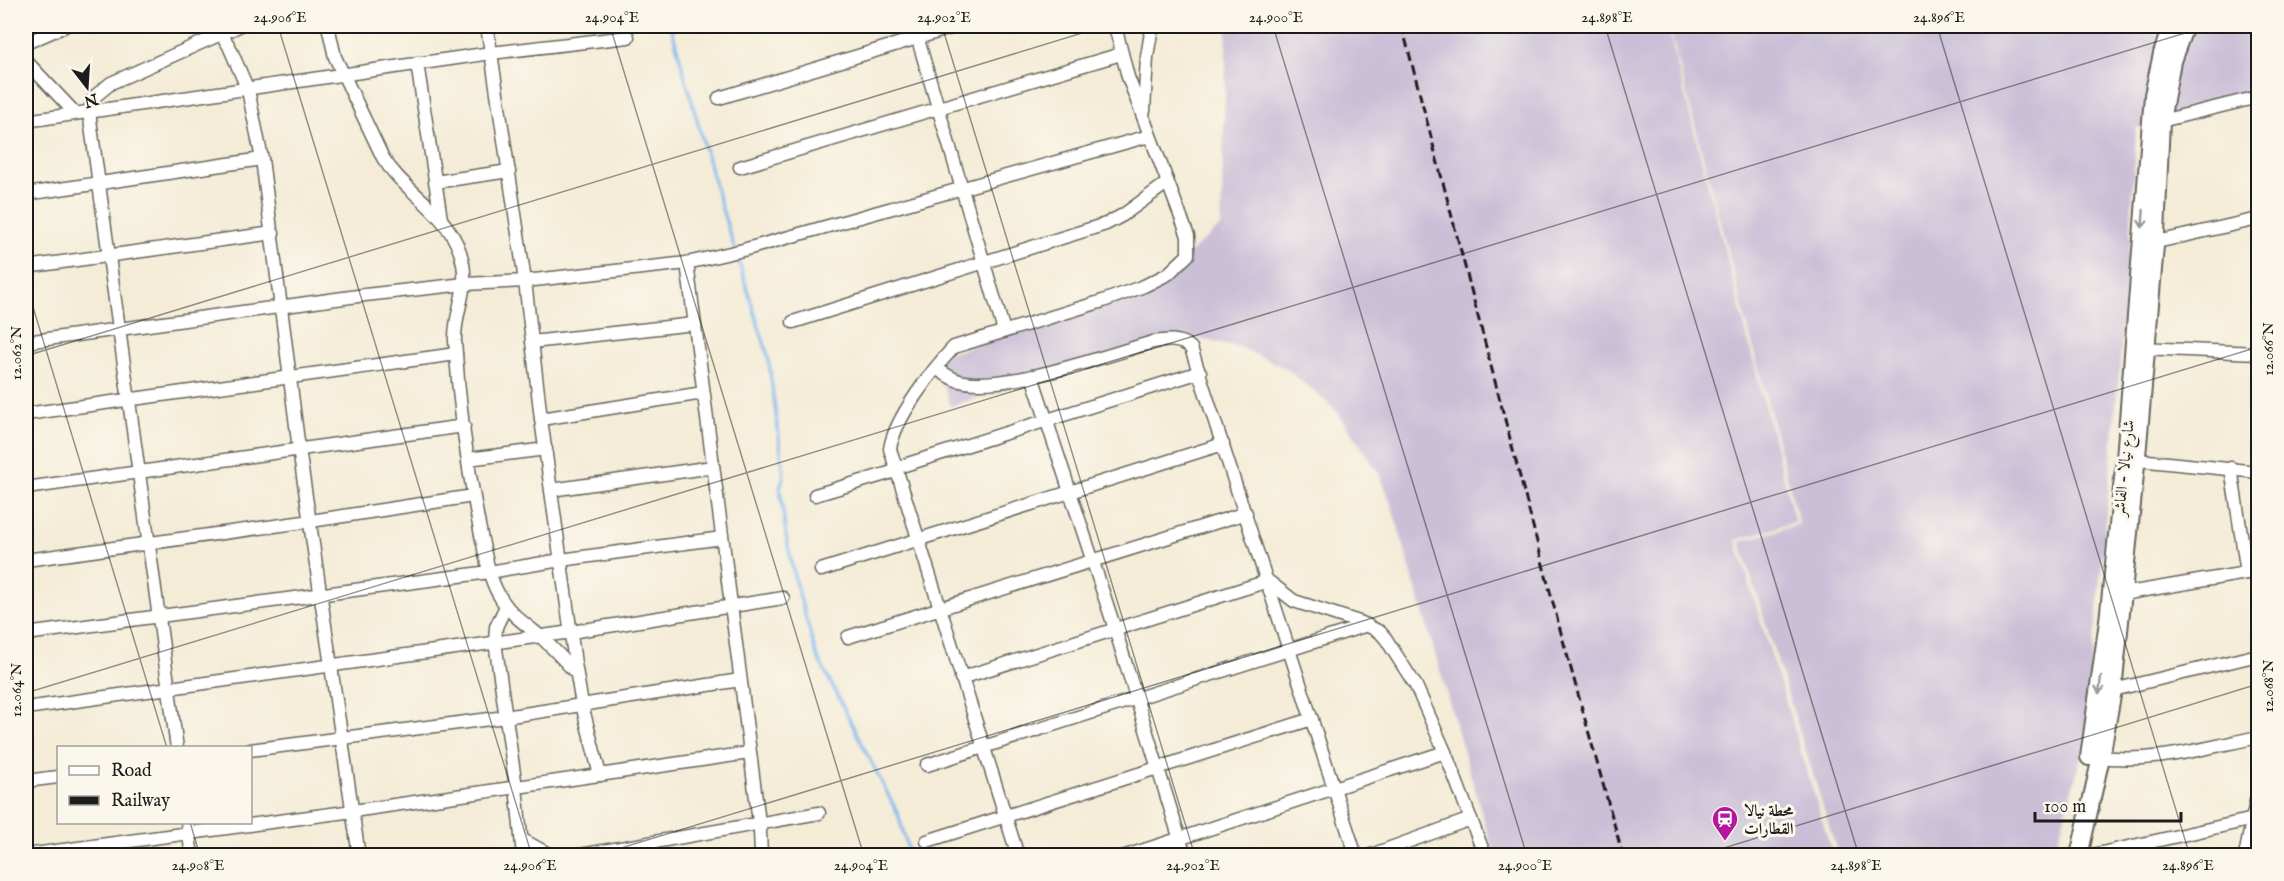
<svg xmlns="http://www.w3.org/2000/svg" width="2284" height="881" font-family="'IM FELL English',Amiri,serif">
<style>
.industrial{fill:#cabfd7}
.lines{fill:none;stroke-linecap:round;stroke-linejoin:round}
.stream{stroke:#7fb7ef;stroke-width:3}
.minor-casing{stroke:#68655d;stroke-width:15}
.highway-casing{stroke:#68655d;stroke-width:20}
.minor{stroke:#fff;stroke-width:12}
.highway{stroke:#fff;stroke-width:16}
.rail{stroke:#1c1c1c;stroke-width:3;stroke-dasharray:9 4.5;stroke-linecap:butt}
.oneway{stroke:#999}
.ticks{fill:none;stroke:#1c1c1c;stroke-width:1.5;stroke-opacity:0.45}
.labels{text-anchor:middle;stroke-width:6;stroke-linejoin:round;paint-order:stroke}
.street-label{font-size:16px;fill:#1c1c1c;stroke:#fbf7ec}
.poi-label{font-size:16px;font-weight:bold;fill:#1c1c1c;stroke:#fbf7ec;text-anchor:start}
.neatline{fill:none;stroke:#1c1c1c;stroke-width:2}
.ticks-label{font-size:15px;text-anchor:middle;fill:#1c1c1c}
</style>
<rect width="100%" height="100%" fill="#fbf7ec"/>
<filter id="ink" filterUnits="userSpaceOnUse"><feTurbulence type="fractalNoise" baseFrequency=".0167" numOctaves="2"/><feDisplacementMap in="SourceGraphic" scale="12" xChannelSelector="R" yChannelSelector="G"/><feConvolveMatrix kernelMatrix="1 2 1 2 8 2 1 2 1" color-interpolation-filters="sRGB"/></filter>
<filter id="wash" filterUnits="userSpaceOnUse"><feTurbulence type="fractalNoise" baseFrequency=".008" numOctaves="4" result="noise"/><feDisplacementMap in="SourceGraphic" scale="24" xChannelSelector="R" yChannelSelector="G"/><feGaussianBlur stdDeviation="1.35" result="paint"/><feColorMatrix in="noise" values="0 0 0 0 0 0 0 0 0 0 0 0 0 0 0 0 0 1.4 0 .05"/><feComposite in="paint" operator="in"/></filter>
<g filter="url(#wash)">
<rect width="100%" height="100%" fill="#f4ecd7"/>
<g class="industrial">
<path d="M 1227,26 L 1667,26 L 1795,522 L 1736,540 L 1833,855 L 1494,855 L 1391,503 L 1380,475 L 1337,411 L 1287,369 L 1242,348 L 1188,336 L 950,406 L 935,358 L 1143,292 L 1221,226 Z"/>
<path d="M 1669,26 L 2258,26 L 2258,96 L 2136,128 L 2129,265 L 2085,743 L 2054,855 L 1838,855 L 1740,542 L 1799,524 Z"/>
</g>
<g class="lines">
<g class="stream">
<path d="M 671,26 L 720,203 L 735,250"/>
<path d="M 737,256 L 768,356 L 784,475 L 780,487 L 786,536 L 795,580 L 816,654 L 898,814 L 910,856"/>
</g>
</g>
</g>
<g filter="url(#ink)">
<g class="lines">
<g class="minor-casing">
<g id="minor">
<path d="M 216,26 L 229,46 L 248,90 L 262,159 L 299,449 L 359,856"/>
<path d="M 328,26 L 335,57 L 383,158 C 405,193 445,209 460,252 C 472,288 454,308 455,341 C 459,406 468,472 481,535 C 486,557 489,581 502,600 C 512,616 527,625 541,637 C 553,648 565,661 576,673"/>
<path d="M 487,26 L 525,281 L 541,419 L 575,663 L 582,705 L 600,775"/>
<path d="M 707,26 L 709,26"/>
<path d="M 914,26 L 1004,331"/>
<path d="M 26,43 L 65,26"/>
<path d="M 26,61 L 75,113"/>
<path d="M 417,63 L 441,219"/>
<path d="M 719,98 L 957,26"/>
<path d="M 1144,111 L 1147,57 L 1152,26"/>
<path d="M 26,121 L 491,53 L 628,37"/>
<path d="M 2161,121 L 2258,97"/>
<path d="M 740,167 L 1121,54"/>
<path d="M 435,182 L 509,171"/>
<path d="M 26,194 L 262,159"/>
<path d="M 2148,244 L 2258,219"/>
<path d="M 687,263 L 760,830 L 761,856"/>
<path d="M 26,267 L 273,233"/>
<path d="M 793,322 L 1106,224 L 1123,215 L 1167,183"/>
<path d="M 26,342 L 365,295 L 465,284 L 525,281 L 687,263 L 743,250 L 1149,136"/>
<path d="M 532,342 L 694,324"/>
<path d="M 2140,348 L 2258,353"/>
<path d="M 936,368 C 944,373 951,379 960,381 C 1005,392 1107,355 1153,342 C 1166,340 1180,338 1191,348 L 1356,856"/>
<path d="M 1032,376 L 1115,629 L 1185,856"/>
<path d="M 26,414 L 456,354"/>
<path d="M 541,419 L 703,393"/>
<path d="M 2257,449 L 2258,446"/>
<path d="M 468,459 L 546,449"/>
<path d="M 2128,459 L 2258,472"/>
<path d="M 895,468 L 1200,372"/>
<path d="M 2231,468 L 2247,573"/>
<path d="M 26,488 L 464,426"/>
<path d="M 551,490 L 713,467"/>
<path d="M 815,495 L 896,471"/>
<path d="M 26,560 L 311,521 L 473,496"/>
<path d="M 821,570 L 1223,444"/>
<path d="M 2122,594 L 2258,571"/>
<path d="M 506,606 L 496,627 L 495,642 L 516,787 L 523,856"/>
<path d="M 26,634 L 489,572 L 561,560 L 722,538"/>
<path d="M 848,637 L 1246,513"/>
<path d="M 961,678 L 1268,581 L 1294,601 L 1362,623 L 1380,632 L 1386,639 L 1416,686 L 1445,752 L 1485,856"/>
<path d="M 2113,690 L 2258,655"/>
<path d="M 26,708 L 571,632 L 783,598"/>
<path d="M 177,748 L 89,112 L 94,97 L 111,83 L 239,26"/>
<path d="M 250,750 L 505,717 L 740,680"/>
<path d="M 2094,756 C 2150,765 2204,748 2258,737"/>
<path d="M 927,765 L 1367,625"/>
<path d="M 26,781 L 58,777"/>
<path d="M 187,822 L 192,856"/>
<path d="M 523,840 L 552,856"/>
<path d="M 927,841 L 1312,719"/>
<path d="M 26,855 L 353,811 L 749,753"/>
<path d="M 575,856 L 819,813"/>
<path d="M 1018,856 L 890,449 C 894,419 933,369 954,347 L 1103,301 L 1144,286 L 1168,274 L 1188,255 L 1188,236 L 1128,77 L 1115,26"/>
<path d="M 1126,856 L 1445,752"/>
<path d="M 1368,856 L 1471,819"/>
<path d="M 2088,856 L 2258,818"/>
<path d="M 2245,856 L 2258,791"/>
</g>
</g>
<g class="highway-casing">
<g id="highway">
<path d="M 2089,757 L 2108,621 L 2125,459 L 2153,95 L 2162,54 L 2171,26"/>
<path d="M 2079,856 L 2101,757 L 2113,690 L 2138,445 L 2156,234 L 2161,121 L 2172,61 L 2185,26"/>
</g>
</g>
<use href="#minor" class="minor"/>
<use href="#highway" class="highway"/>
<path class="rail" d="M 1402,26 L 1558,622 L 1623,856"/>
</g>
<defs><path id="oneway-shaft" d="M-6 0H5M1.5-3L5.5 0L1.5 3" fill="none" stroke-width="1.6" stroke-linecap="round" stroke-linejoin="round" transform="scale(1.5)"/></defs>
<g class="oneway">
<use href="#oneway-shaft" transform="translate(2143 219) rotate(94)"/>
<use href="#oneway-shaft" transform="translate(2100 685) rotate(97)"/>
</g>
</g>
<path class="ticks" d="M 278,26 L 532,856M 610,26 L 864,856M 942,26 L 1195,856M 1273,26 L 1527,856M 1605,26 L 1859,856M 1937,26 L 2190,856M 26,284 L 167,748M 26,356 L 1105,26M 26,693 L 2208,26M 190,822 L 200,856M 595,856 L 2258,347M 1698,856 L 2258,684"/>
<defs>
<g id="station-pin" transform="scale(1.35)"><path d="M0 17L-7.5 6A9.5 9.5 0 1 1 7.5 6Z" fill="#b5179e" stroke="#fbf7ec"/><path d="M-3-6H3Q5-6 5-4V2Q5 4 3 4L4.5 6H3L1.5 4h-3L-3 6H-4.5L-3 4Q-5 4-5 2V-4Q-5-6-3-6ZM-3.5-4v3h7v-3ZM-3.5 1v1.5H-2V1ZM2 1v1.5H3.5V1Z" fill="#fff"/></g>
</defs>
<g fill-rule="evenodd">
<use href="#station-pin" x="1725" y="819"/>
</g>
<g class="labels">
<g class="street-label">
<text transform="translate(2123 468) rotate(-84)" y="6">شارع نيالا - الفاشر</text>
</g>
<g class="poi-label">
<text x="1744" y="816">محطة نيالا<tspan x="1744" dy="18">القطارات</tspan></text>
</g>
</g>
<rect width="2284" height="881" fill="none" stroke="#fbf7ec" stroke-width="66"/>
<rect x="57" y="746" width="195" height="78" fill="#fbf7ec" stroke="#a29f99" stroke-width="1.5"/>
<rect x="69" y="766" width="30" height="9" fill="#ffffff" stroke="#a29f99" stroke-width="1.5"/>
<text x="111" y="776" font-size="18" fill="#1c1c1c">Road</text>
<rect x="69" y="796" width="30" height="9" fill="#1c1c1c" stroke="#a29f99" stroke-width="1.5"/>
<text x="111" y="806" font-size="18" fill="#1c1c1c">Railway</text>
<g transform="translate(87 87) rotate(163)" stroke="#fbf7ec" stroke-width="4.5" paint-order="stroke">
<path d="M0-4.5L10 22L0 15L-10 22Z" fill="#1c1c1c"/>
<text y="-9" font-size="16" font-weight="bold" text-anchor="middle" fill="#1c1c1c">N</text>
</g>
<path d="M2035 812v9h146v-9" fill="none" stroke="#1c1c1c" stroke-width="3"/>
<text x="2044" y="812" font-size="18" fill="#1c1c1c" stroke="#fbf7ec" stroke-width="4.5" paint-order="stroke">100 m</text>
<rect x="33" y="33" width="2218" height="815" class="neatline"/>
<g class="ticks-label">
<text x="280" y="22">24.906°E</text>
<text x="612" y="22">24.904°E</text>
<text x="944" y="22">24.902°E</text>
<text x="1276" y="22">24.900°E</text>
<text x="1607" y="22">24.898°E</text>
<text x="1939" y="22">24.896°E</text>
<text transform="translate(2268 349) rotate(-90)" y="5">12.066°N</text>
<text transform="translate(16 353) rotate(-90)" y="5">12.062°N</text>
<text transform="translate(2268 686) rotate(-90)" y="5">12.068°N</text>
<text transform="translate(16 690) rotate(-90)" y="5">12.064°N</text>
<text x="198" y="870">24.908°E</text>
<text x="530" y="870">24.906°E</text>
<text x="861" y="870">24.904°E</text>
<text x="1193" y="870">24.902°E</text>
<text x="1525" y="870">24.900°E</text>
<text x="1856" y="870">24.898°E</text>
<text x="2188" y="870">24.896°E</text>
</g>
</svg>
